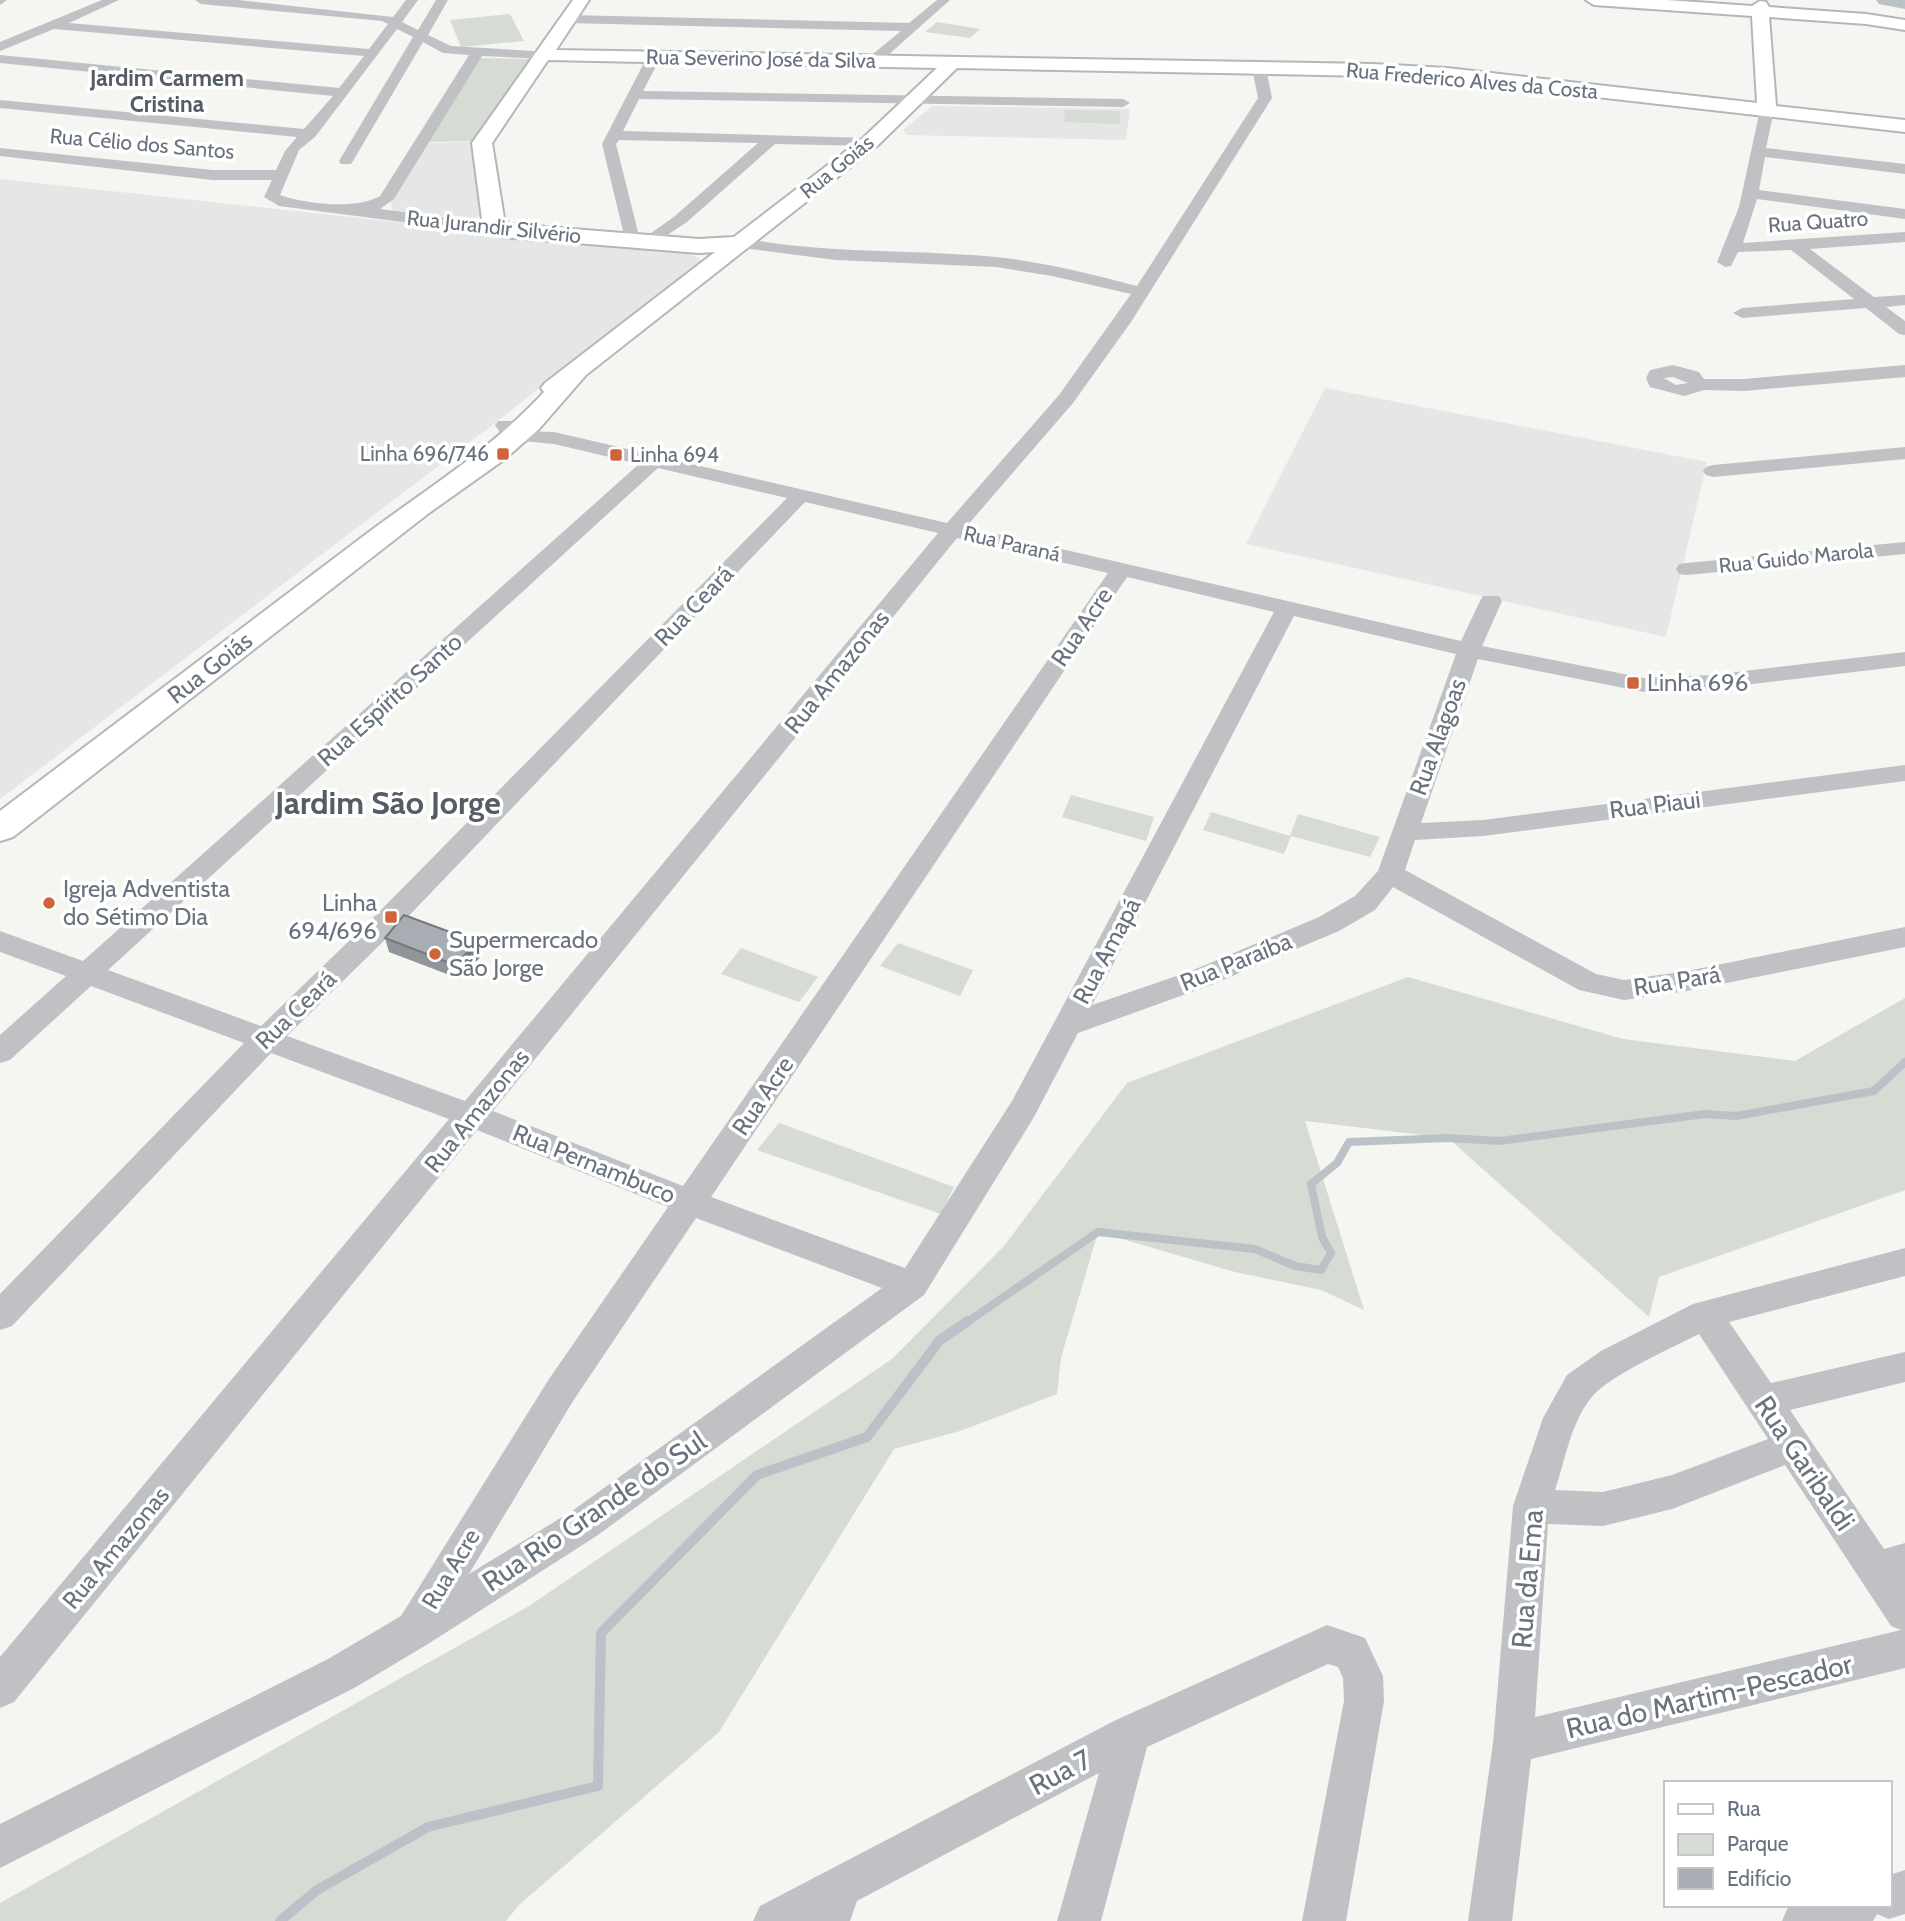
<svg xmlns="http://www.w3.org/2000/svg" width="1905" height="1921" font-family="Cabin,sans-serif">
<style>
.built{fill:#e5e6e5}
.green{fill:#d6dbd3}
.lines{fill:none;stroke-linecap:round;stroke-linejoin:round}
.stream-far1{stroke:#bac2c7;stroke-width:8}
.stream{stroke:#bac2c7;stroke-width:10}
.river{fill:#bac2c7;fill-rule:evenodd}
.secondary-casing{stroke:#b3b7bb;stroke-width:4}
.street{fill:#bfc1c5;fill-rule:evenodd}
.secondary{fill:#fff;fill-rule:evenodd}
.wall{fill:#90959a}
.shaded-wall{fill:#76797d}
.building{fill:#a8adb3;stroke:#76797d;stroke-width:2}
.poi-dot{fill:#cd643a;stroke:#fff;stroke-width:2.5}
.labels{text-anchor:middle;stroke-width:7;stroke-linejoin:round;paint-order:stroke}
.far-street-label{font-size:21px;fill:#68737f;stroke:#fff}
.far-poi-label{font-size:21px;fill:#68737f;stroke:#fff;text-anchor:end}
.far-quarter-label{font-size:23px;font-weight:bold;fill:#545d65;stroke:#fff}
.street-label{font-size:24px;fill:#68737f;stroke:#fff}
.poi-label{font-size:24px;fill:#68737f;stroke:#fff;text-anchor:start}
.near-street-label{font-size:28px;fill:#68737f;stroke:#fff}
.district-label{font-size:32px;font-weight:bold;fill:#545d65;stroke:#fff}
</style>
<rect width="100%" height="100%" fill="#f5f5f2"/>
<g class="built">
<path d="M 932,106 L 1130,109 L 1126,140 L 907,135 L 903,130 Z"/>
<path d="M 478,142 L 485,214 L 473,219 L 395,212 L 392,209 L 391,201 L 425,143 Z"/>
<path d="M 0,179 L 692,254 L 701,260 L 495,423 L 0,799 Z"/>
<path d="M 1325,388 L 1707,462 L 1666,637 L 1246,544 Z"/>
</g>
<g class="green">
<path d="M 510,14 L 524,41 L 461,47 L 450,20 Z"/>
<path d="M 937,22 L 980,29 L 970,38 L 925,32 Z"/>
<path d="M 478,58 L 532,59 L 479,141 L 424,142 Z"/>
<path d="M 1065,110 L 1120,111 L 1120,124 L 1064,122 Z"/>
<path d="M 1071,795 L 1154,817 L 1146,841 L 1062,817 Z"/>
<path d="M 1211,812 L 1290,836 L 1298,814 L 1380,837 L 1370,857 L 1291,836 L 1284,854 L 1203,830 Z"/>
<path d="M 898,943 L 973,970 L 960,996 L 880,966 Z"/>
<path d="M 741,948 L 818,977 L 799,1002 L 721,974 Z"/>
<path d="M 1408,977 L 1623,1039 L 1795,1061 L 1905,998 L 1905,1190 L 1659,1277 L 1649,1317 L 1448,1138 L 1305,1121 L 1364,1310 L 1321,1290 L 1235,1272 L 1098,1232 L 1061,1358 L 1057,1394 L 960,1431 L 894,1449 L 719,1732 L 519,1905 L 506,1921 L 0,1921 L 0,1903 L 529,1606 L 892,1359 L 1004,1246 L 1127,1083 Z"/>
<path d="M 779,1123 L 954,1187 L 941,1214 L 757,1150 Z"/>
</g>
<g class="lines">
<path class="stream-far1" d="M 966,1323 L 1098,1232 L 1255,1249 L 1295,1266 L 1321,1270 L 1331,1253 L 1322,1237 L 1311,1184 L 1337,1163 L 1349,1142 L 1448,1138 L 1499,1141 L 1705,1114 L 1736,1116 L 1874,1091 L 1905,1062"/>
<path class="stream" d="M 280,1921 L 317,1890 L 428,1827 L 598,1786 L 601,1633 L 757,1475 L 867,1437 L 940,1340 L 968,1321"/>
<path class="river" d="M 1876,0 L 1905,0 L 1905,9 L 1879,4 Z"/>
<g class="secondary-casing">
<path id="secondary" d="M 573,0 L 589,0 L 556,50 L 1372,64 L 1447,68 L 1757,103 L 1752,16 L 1594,5 L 1586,0 L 1667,0 L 1752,6 L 1760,1 L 1766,2 L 1769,7 L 1866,14 L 1905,20 L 1905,30 L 1866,24 L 1769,17 L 1776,106 L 1905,120 L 1905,132 L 1447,80 L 1372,76 L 957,68 L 877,146 L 586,375 L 539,429 L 505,459 L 429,513 L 13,837 L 0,841 L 0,811 C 119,721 238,631 357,541 C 420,493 490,451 544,392 L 541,388 L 545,383 L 715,252 L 699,253 L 503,237 L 495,235 L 482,219 L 472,143 ZM 548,60 L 937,68 L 863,138 L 734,237 L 699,239 L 509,224 L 504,218 L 492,143 Z"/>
</g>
<g class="street">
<path d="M 0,0 L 7,0 L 0,5 Z"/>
<path d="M 102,0 L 119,0 L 69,23 L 369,49 L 388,24 L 382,21 L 201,4 L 195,0 L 239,0 L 393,17 L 406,0 L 418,0 L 402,22 L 418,30 L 436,0 L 448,0 L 428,35 L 451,46 L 550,52 L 550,58 L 545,59 L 482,56 L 394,199 L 380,209 L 503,225 L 511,230 L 503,235 L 279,206 L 264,197 L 272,180 L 212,180 L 0,156 L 0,148 L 212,170 L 276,170 L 285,151 L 297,137 L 0,108 L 0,100 L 304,129 L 333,96 L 0,63 L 0,55 L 339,88 L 364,56 L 54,29 L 0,51 L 0,42 ZM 397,29 L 413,37 L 339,161 L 341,164 L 351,164 L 353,161 L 423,42 L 443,53 L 469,55 L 380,196 C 356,210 306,204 280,195 L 299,150 L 315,137 Z"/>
<path d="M 937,0 L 950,0 L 878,64 L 868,64 L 868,58 L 901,31 L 568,23 L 562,19 L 568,15 L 909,23 Z"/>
<path d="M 654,53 L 661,57 L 643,91 L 1123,99 L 1130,103 L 1123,107 L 639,99 L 623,131 L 870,138 L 877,142 L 870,146 L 775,144 L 687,222 L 649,247 L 643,245 L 641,242 L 643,239 L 675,216 L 758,143 L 619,140 L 616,144 L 640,240 L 632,245 L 626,243 L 602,144 L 647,57 Z"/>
<path d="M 1259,64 L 1266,68 L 1272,98 L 1131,322 L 1073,403 L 966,527 L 1461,641 L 1480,601 L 1483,596 L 1499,596 L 1502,601 L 1482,646 L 1644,678 L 1711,675 L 1905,652 L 1905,666 L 1711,689 L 1644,692 L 1478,659 L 1421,823 L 1483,820 L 1905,765 L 1905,781 L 1483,836 L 1415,840 L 1405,870 L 1596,974 L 1624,980 L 1687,971 L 1905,927 L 1905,947 L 1687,991 L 1624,1000 L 1579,990 L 1393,887 L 1375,910 L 1339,931 L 1211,985 L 1078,1033 L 1034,1117 L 924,1295 L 598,1535 L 428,1644 L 356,1687 L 0,1868 L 0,1824 L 328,1659 L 401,1616 L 549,1379 L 668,1207 L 477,1130 L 14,1702 L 0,1708 L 0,1657 L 449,1119 L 271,1053 L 12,1326 L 0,1330 L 0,1294 L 244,1043 L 91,986 L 10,1060 L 0,1063 L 0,1035 L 66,976 L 0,952 L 0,931 L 83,961 L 639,464 L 554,444 L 512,440 L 501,434 L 495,425 L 498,421 L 512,421 L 524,431 L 554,432 L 947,523 L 1059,395 L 1131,294 L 1052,276 L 996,267 L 836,260 L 742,248 L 734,243 L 742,238 C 827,254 911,249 996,257 C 1044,262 1091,274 1137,286 L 1258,98 L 1252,68 ZM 658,468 L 787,498 L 381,910 L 261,1026 L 108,970 ZM 805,502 L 938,533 L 465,1101 L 287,1036 L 401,924 ZM 957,538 L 1108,573 L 683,1186 L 493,1111 ZM 1127,577 L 1274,612 L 1012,1101 L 905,1268 L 711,1197 ZM 1294,616 L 1456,654 L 1378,871 L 1355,896 L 1319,917 L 1191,971 L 1092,1005 ZM 696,1218 L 882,1288 L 572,1511 L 469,1574 L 573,1401 Z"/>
<path d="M 1767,106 L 1774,110 L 1766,148 L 1905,164 L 1905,174 L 1765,157 L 1759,190 L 1905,209 L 1905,219 L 1757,199 L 1743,243 L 1905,232 L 1905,242 L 1810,249 L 1874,297 L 1905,295 L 1905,305 L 1886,307 L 1905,321 L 1905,335 L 1899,334 L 1866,308 L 1742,318 L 1733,313 L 1742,308 L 1854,299 L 1791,250 L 1738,252 L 1731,266 L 1725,267 L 1717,262 L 1739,207 L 1760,110 Z"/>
<path d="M 1673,365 L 1699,372 L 1704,379 L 1744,379 L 1905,365 L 1905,377 L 1744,391 L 1704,390 L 1684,396 L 1650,387 L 1646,378 L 1650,370 ZM 1673,377 L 1688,383 L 1676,385 L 1664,378 Z"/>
<path d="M 1905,447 L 1905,459 L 1713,477 L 1706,475 L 1703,471 L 1706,467 L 1713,465 Z"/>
<path d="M 1905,542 L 1905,554 L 1687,575 L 1679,574 L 1676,569 L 1679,564 L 1687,563 Z"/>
<path d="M 1905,1248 L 1905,1276 L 1729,1322 L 1771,1383 L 1905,1352 L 1905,1382 L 1790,1410 L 1884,1549 L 1905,1543 L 1905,1668 L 1531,1759 L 1512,1921 L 1468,1921 L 1493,1743 L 1513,1506 L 1543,1418 L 1567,1375 L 1601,1351 L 1693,1304 ZM 1699,1334 L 1768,1439 L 1672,1475 L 1603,1492 L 1555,1490 C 1565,1461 1571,1422 1591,1398 C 1608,1376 1672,1348 1699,1334 ZM 1785,1465 L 1891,1626 L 1901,1630 L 1535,1717 L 1548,1524 L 1603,1526 L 1672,1509 Z"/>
<path d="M 1327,1625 L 1365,1638 L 1383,1676 L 1384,1701 L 1346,1921 L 1302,1921 L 1344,1701 L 1343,1678 L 1338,1667 L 1328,1664 L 1147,1747 L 1101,1921 L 1057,1921 L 1099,1773 L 857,1901 L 850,1921 L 753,1921 L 760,1906 L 1116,1720 Z"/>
<path d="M 1905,1870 L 1905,1914 L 1889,1919 L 1877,1914 L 1873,1921 L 1782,1921 L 1789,1905 L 1889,1905 L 1889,1875 Z"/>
</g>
<use href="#secondary" class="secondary"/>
</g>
<path class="wall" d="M 385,938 L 481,956 L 460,979 L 389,952 Z"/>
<path class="shaded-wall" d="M 477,942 L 481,956 L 460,979 L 455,965 Z"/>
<path class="building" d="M 404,915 L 477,942 L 455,965 L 385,938 Z"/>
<g class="poi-dot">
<rect x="496" y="447" width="14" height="14" rx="3.5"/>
<rect x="609" y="448" width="14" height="14" rx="3.5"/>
<rect x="1626" y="676" width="14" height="14" rx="3.5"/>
<circle cx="49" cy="903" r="7"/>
<rect x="384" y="910" width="14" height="14" rx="3.5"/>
<circle cx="435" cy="954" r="7"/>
</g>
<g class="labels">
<g class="far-street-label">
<text transform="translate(761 59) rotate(1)" y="7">Rua Severino José da Silva</text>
<text transform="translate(1472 81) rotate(5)" y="7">Rua Frederico Alves da Costa</text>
<text transform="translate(142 144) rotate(5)" y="7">Rua Célio dos Santos</text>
<text transform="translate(837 167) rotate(-39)" y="7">Rua Goiás</text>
<text transform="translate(1818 222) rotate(-4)" y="7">Rua Quatro</text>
<text transform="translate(494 227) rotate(6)" y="7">Rua Jurandir Silvério</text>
<text transform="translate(1012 544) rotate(13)" y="7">Rua Paraná</text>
<text transform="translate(1796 558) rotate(-6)" y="7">Rua Guido Marola</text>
</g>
<g class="far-poi-label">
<text x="489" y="461">Linha 696/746</text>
<text x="630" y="462" text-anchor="start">Linha 694</text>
</g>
<g class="far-quarter-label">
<text x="167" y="86">Jardim Carmem<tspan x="167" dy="26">Cristina</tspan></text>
</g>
<g class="street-label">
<text transform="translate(694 606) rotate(-46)" y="8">Rua Ceará</text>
<text transform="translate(1082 627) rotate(-56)" y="8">Rua Acre</text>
<text transform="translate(210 668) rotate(-38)" y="8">Rua Goiás</text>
<text transform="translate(837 672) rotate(-51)" y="8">Rua Amazonas</text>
<text transform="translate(390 700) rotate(-42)" y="8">Rua Espírito Santo</text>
<text transform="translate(1438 737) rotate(-70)" y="8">Rua Alagoas</text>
<text transform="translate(1655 805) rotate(-7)" y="8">Rua Piaui</text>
<text transform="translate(1107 951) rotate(-62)" y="8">Rua Amapá</text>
<text transform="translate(1236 962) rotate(-22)" y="8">Rua Paraíba</text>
<text transform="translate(1677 981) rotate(-9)" y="8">Rua Pará</text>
<text transform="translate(296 1010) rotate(-44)" y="8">Rua Ceará</text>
<text transform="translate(763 1096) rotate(-56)" y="8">Rua Acre</text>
<text transform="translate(477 1111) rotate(-51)" y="8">Rua Amazonas</text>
<text transform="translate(594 1164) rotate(22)" y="8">Rua Pernambuco</text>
<text transform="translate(116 1548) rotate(-50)" y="8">Rua Amazonas</text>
<text transform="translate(451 1569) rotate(-59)" y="8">Rua Acre</text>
</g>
<g class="poi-label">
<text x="1647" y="691">Linha 696</text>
<text x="63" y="897">Igreja Adventista<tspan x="63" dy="28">do Sétimo Dia</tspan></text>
<text x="377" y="911" text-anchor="end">Linha<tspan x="377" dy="28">694/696</tspan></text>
<text x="449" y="948">Supermercado<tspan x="449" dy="28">São Jorge</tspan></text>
</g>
<g class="near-street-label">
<text transform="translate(1805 1463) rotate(56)" y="10">Rua Garibaldi</text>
<text transform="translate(594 1511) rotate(-34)" y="10">Rua Rio Grande do Sul</text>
<text transform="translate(1527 1579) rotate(-85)" y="10">Rua da Ema</text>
<text transform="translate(1709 1696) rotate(-13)" y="10">Rua do Martim-Pescador</text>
<text transform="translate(1060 1772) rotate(-28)" y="10">Rua 7</text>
</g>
<g class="district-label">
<text x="388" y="814">Jardim São Jorge</text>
</g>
</g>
<rect x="1664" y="1781" width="228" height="126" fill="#ffffff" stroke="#c3c7cc" stroke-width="2"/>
<rect x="1678" y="1804" width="35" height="10" fill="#ffffff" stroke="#c3c7cc" stroke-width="2"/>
<text x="1727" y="1816" font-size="21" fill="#68737f">Rua</text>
<rect x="1678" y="1834" width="35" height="21" fill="#d6dbd3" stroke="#c3c7cc" stroke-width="2"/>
<text x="1727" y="1851" font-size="21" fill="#68737f">Parque</text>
<rect x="1678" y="1868" width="35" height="21" fill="#a8adb3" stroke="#c3c7cc" stroke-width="2"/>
<text x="1727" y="1886" font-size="21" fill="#68737f">Edifício</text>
</svg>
